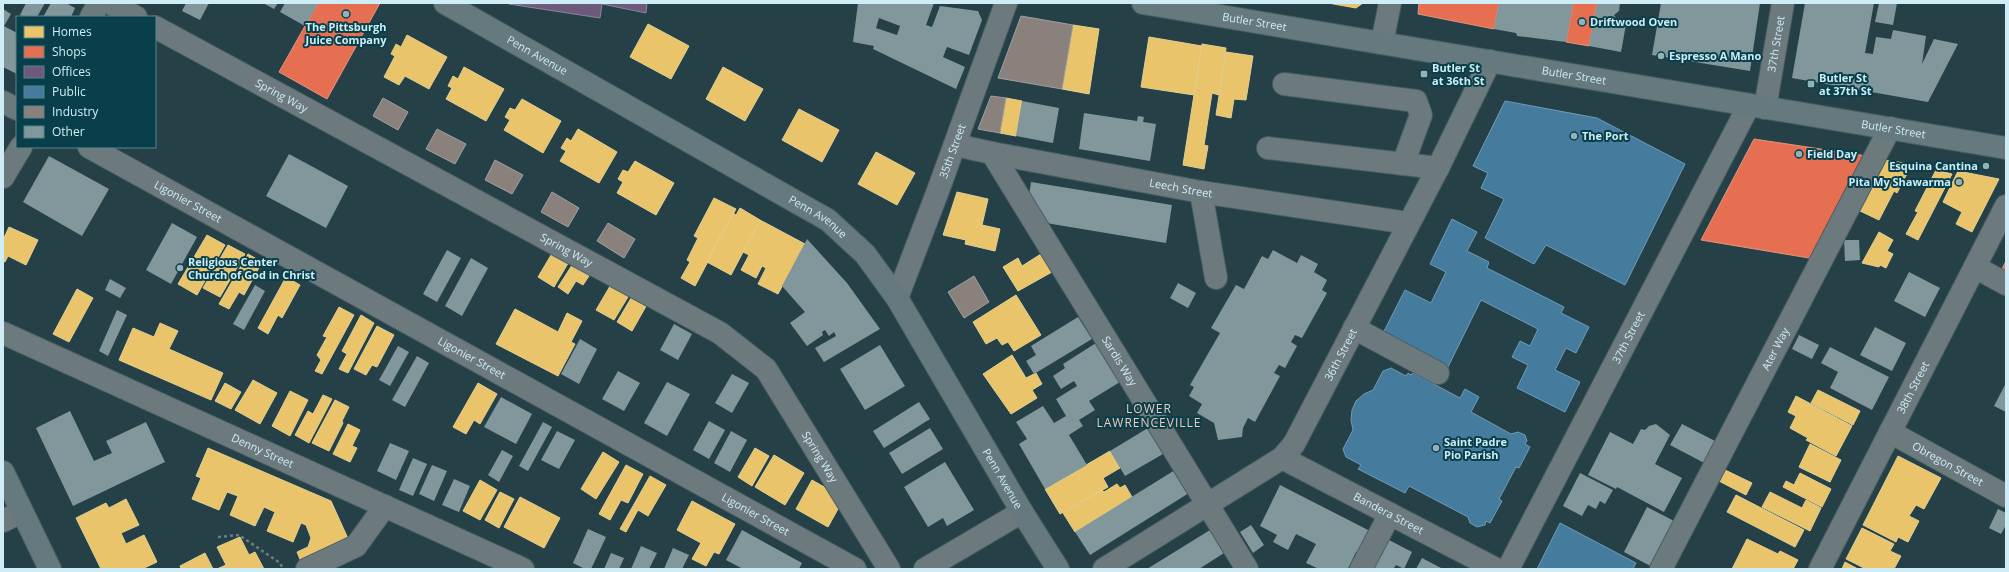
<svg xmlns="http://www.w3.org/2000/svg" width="2009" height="572" font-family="'Open Sans',sans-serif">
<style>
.homes{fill:#e9c46a;stroke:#e1d094}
.shops{fill:#e76f51;stroke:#e09582}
.offices{fill:#6d597a;stroke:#8a859f}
.public{fill:#457b9d;stroke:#6e9db8}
.industry{fill:#8a817c;stroke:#9ea1a1}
.building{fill:#81979c;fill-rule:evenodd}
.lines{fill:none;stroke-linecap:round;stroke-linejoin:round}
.minor-casing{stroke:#465e64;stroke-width:24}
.major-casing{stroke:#465e64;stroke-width:24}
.path{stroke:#707d80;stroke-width:2.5;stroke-dasharray:3 3;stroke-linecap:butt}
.minor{stroke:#6d7a7d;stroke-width:22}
.major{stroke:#66797e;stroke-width:22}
.poi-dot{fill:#93b1b9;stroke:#093f4a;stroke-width:1.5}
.labels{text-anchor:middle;stroke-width:4;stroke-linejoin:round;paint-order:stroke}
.street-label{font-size:11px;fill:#ceedf6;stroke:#093f4a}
.poi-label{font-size:11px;font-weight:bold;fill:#ceedf6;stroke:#093f4a;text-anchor:start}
.neighbourhood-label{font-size:12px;letter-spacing:1px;fill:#f9c8ba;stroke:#093f4a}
</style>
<rect width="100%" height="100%" fill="#254147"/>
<g class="homes">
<path d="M 1328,3 L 1363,3 L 1356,8 Z"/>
<path d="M 648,24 L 689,46 L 671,79 L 630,57 Z"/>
<path d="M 1073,25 L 1099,29 L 1089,94 L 1062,89 Z"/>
<path d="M 407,35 L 447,57 L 429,89 L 405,76 L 399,85 L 384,77 L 395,56 L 391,54 L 396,44 L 401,47 Z"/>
<path d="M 1149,37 L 1202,46 L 1194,95 L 1141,87 Z"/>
<path d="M 1202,44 L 1226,48 L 1219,95 L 1212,93 L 1204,145 L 1208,146 L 1204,169 L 1183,165 Z"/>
<path d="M 1226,52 L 1253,56 L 1246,100 L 1234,99 L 1231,118 L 1216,115 Z"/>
<path d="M 464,67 L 504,89 L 486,121 L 446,99 L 452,88 L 448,86 L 453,76 L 458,79 Z"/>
<path d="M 723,67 L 763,89 L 745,121 L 706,99 Z"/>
<path d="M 1006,98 L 1022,101 L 1016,136 L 1000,133 Z"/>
<path d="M 522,99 L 561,121 L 543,153 L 504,130 L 510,120 L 505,117 L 510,108 L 515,110 Z"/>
<path d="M 799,109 L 839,130 L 822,162 L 782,140 Z"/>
<path d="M 578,129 L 617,152 L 599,183 L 560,161 L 566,151 L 561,148 L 567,138 L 571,141 Z"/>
<path d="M 876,152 L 915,173 L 897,205 L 858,184 Z"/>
<path d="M 1883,160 L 1912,164 L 1897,193 L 1894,191 L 1879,220 L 1858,210 Z"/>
<path d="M 635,161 L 674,183 L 656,215 L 617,193 L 623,182 L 618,179 L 623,170 L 628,172 Z"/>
<path d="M 1936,170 L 1952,174 L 1918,240 L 1906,234 L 1918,212 L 1915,211 Z"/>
<path d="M 1958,171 L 1999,179 L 1972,232 L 1956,224 L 1962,212 L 1943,202 Z"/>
<path d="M 957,192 L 988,199 L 982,225 L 1000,229 L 995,251 L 965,244 L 966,240 L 943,235 Z"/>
<path d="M 714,198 L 736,209 L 695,286 L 681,278 L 690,262 L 687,260 L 698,238 L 694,236 Z"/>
<path d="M 740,208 L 760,220 L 731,275 L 707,262 L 733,213 L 736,215 Z"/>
<path d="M 760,220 L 805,244 L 778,294 L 758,284 L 766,268 L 762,266 L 756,278 L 741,270 L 749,255 L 743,252 Z"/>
<path d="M 9,227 L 38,240 L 26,265 L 8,256 L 5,262 L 3,261 L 3,240 Z"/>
<path d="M 1879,232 L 1893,240 L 1887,251 L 1893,254 L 1886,268 L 1880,265 L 1879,267 L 1862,263 Z"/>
<path d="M 207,235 L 225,245 L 197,295 L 178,284 Z"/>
<path d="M 228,245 L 245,254 L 220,297 L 203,288 Z"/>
<path d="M 554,250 L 570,260 L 554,287 L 538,277 Z"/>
<path d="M 248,254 L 262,262 L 244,295 L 239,292 L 229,309 L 219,304 Z"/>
<path d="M 1041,254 L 1052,272 L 1018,291 L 1003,267 L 1018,258 L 1022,266 Z"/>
<path d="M 574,262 L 591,273 L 583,285 L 576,281 L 568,294 L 558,287 Z"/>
<path d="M 286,277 L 300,285 L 282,318 L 278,315 L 268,334 L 258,328 Z"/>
<path d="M 613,281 L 631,292 L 614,320 L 596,310 Z"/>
<path d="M 77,289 L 93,298 L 69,342 L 53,334 Z"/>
<path d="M 634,293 L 649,301 L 632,331 L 617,322 Z"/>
<path d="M 1016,295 L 1041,335 L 1014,351 L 1008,342 L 1002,345 L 997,338 L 986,344 L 973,322 Z"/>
<path d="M 339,307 L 354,315 L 322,374 L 315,371 L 321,360 L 317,355 L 327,337 L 323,336 Z"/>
<path d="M 515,309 L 558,332 L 567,313 L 582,321 L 571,342 L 575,344 L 558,376 L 496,344 Z"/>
<path d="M 361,315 L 374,323 L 348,373 L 339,369 L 347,354 L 342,351 Z"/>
<path d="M 160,323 L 178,331 L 169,349 L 223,373 L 211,400 L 119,360 L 133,328 L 154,337 Z"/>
<path d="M 377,326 L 394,335 L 377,367 L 372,365 L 366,375 L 354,369 Z"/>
<path d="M 1012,355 L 1026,378 L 1036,373 L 1042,384 L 1032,390 L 1037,398 L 1011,414 L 983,374 Z"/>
<path d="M 253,380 L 277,393 L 260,424 L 235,410 Z"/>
<path d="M 225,383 L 241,392 L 231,409 L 215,401 Z"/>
<path d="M 478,383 L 497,394 L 480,424 L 474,420 L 466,434 L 453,427 Z"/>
<path d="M 1818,390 L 1860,411 L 1853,425 L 1811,403 Z"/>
<path d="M 290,391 L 308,400 L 290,436 L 272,426 Z"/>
<path d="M 323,395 L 332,399 L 309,443 L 295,435 L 308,411 L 313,414 Z"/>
<path d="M 1796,396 L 1852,426 L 1836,456 L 1806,440 L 1808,438 L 1790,428 L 1796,416 L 1788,412 Z"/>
<path d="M 335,400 L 349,407 L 342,421 L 343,423 L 329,451 L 312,443 Z"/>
<path d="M 348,424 L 360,430 L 352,446 L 357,448 L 350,462 L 333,454 Z"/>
<path d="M 1810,444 L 1841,460 L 1830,482 L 1799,467 Z"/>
<path d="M 208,448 L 331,501 L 350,543 L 302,564 L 297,552 L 308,547 L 311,538 L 306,525 L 301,523 L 293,542 L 267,531 L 275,512 L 264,507 L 255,526 L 230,515 L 238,496 L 227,492 L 219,510 L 192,499 L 201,478 L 196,476 Z"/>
<path d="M 755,448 L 769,456 L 752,486 L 738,477 Z"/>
<path d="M 1110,451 L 1120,468 L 1103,478 L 1108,487 L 1060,514 L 1045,489 Z"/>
<path d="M 603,452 L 619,462 L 596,499 L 581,489 Z"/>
<path d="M 774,455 L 804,473 L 785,505 L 755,487 Z"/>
<path d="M 1898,456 L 1941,478 L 1924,509 L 1916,505 L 1909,516 L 1919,521 L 1908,542 L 1898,537 L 1896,542 L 1863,525 Z"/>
<path d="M 626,465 L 643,474 L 628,503 L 621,500 L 610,520 L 599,514 Z"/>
<path d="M 1721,468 L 1752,483 L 1746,495 L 1715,479 Z"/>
<path d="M 1800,473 L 1831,489 L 1822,507 L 1783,487 L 1786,481 L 1794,485 Z"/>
<path d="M 650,476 L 666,485 L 648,516 L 638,510 L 626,532 L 620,529 Z"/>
<path d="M 480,480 L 497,490 L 480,520 L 463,511 Z"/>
<path d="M 812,480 L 826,488 L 838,509 L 828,527 L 796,509 Z"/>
<path d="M 1117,484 L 1120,488 L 1125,485 L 1132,497 L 1075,532 L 1063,513 L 1102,490 L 1104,492 Z"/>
<path d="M 500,492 L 514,499 L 499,528 L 485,520 Z"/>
<path d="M 1770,492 L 1802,508 L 1806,500 L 1821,508 L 1810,531 L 1762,507 Z"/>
<path d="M 1736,495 L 1804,530 L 1795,547 L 1727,512 Z"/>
<path d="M 520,497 L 560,518 L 544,548 L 504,527 Z"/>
<path d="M 126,499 L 139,525 L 121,533 L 126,544 L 144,535 L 157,562 L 142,569 L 101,569 L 76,518 L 106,503 L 109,508 Z"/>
<path d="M 692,501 L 735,524 L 719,554 L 714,552 L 706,566 L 692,559 L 701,543 L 677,530 Z"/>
<path d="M 1862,528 L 1894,544 L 1890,551 L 1901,556 L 1894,569 L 1866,569 L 1846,559 Z"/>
<path d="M 240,537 L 249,555 L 255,552 L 264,569 L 217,569 L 226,565 L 217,547 Z"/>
<path d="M 1747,539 L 1778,554 L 1780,551 L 1798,560 L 1793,569 L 1732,569 Z"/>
<path d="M 205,553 L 213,569 L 181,569 L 180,566 Z"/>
<path d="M 1845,562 L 1858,569 L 1842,569 Z"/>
</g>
<g class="shops">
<path d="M 318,3 L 380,3 L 327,99 L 279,72 Z"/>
<path d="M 1419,3 L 1499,3 L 1494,29 L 1418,14 Z"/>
<path d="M 1573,3 L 1597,3 L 1589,46 L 1566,42 Z"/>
<path d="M 1754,139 L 1867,156 L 1815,259 L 1701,240 Z"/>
<path d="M 2006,261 L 2006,278 L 1999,275 Z"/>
</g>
<path class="offices" d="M 647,3 L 646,13 L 602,4 L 600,18 L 509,4 Z"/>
<g class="public">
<path d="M 1505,101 L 1597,118 L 1685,164 L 1625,285 L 1546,245 L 1534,264 L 1485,238 L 1504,199 L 1481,188 L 1488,173 L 1473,166 Z"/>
<path d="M 1452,219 L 1477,232 L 1467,251 L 1489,262 L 1487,268 L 1564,307 L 1561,313 L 1589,327 L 1576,353 L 1566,348 L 1555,370 L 1580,382 L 1565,412 L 1517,388 L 1528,365 L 1512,357 L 1520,341 L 1530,346 L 1538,329 L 1481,300 L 1446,371 L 1380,339 L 1405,290 L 1431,303 L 1446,272 L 1430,264 Z"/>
<path d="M 1391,368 L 1406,376 L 1408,373 L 1411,375 L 1413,373 L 1460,398 L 1465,389 L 1479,397 L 1471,412 L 1511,434 L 1518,432 L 1525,435 L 1527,441 L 1525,444 L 1530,447 L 1519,468 L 1516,467 L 1499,499 L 1502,501 L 1490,523 L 1486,521 L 1485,525 L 1477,527 L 1470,523 L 1468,517 L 1409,486 L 1405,493 L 1358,469 L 1361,465 L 1346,457 L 1343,449 L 1353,430 L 1351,420 L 1352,410 L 1356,401 L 1364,394 L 1373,390 L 1383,371 Z"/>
<path d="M 1560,523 L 1636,563 L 1633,569 L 1537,569 Z"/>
</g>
<g class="industry">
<path d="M 1021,16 L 1073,25 L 1062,89 L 998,78 Z"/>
<path d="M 991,96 L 1006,98 L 1000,133 L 978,129 Z"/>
<path d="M 383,98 L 408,112 L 398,130 L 373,116 Z"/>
<path d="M 437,129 L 466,144 L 455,164 L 426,149 Z"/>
<path d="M 495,160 L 523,175 L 512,194 L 485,180 Z"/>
<path d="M 552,192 L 579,208 L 568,227 L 541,212 Z"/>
<path d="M 608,223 L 635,239 L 624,258 L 597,241 Z"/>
<path d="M 974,276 L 989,302 L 964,318 L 948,292 Z"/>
</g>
<g class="building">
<path d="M 26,3 L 45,3 L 37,17 L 24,17 L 20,15 Z"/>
<path d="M 51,3 L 66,3 L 75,8 L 71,17 L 43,17 Z"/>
<path d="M 186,3 L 209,3 L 200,20 L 182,11 Z"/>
<path d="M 263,3 L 278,3 L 274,9 Z"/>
<path d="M 285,3 L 318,3 L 305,26 L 280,12 Z"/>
<path d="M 858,3 L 934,3 L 926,25 L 932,27 L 940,6 L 978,11 L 982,20 L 969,55 L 947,47 L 943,57 L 965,67 L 956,89 L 873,49 L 874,46 L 853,42 ZM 879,18 L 900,26 L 897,35 L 876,28 Z"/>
<path d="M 1499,3 L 1573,3 L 1566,42 L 1517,36 L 1516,33 L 1494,29 Z"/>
<path d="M 1597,3 L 1620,3 L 1619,11 L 1614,15 L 1616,18 L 1627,19 L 1621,52 L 1589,46 Z"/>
<path d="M 1661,3 L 1760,3 L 1750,71 L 1652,55 Z"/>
<path d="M 1805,3 L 1874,3 L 1865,53 L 1873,54 L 1876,37 L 1891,39 L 1893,30 L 1926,36 L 1922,64 L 1934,39 L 1958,44 L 1928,102 L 1792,78 Z"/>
<path d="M 1879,3 L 1897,3 L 1893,25 L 1875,22 Z"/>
<path d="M 3,9 L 11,14 L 4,26 L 17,33 L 17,74 L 3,67 Z"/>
<path d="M 1022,101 L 1059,108 L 1053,143 L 1016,136 Z"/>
<path d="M 1084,113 L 1137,121 L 1138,116 L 1144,117 L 1143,122 L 1156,124 L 1150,161 L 1079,149 Z"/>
<path d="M 289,154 L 348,186 L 326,228 L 266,196 Z"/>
<path d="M 49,156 L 109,189 L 82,236 L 23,202 Z"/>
<path d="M 1031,182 L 1172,205 L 1166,243 L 1040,222 L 1028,202 Z"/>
<path d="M 172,223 L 197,237 L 171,284 L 146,270 Z"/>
<path d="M 807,239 L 847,283 L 880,329 L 824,362 L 815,348 L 836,336 L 834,332 L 829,336 L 825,330 L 822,332 L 823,335 L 807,346 L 790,323 L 805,312 L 782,286 Z"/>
<path d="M 1844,240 L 1859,240 L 1860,260 L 1845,261 Z"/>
<path d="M 447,250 L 461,258 L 437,302 L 423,294 Z"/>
<path d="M 1273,250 L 1297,263 L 1301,255 L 1318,264 L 1314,272 L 1327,280 L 1322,290 L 1327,293 L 1302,338 L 1295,335 L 1291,342 L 1297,346 L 1285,368 L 1279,365 L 1274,373 L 1280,376 L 1255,422 L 1248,418 L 1243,428 L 1242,437 L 1218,440 L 1214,423 L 1197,413 L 1202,404 L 1189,396 L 1194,387 L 1190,385 L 1220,333 L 1211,328 L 1236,285 L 1244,289 L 1262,256 L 1268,259 Z"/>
<path d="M 471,258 L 488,268 L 462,316 L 445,306 Z"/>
<path d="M 1909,272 L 1940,288 L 1925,317 L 1894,301 Z"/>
<path d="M 110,279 L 126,288 L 120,298 L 105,290 Z"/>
<path d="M 1178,283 L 1196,293 L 1188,308 L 1170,298 Z"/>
<path d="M 255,285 L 265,291 L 244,330 L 233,324 Z"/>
<path d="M 117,310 L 127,315 L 108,356 L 99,351 Z"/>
<path d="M 1078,317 L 1092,339 L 1034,374 L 1026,361 L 1036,355 L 1031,346 Z"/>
<path d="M 674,324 L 692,334 L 678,360 L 660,350 Z"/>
<path d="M 1875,327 L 1906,343 L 1892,371 L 1860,355 Z"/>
<path d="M 1799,335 L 1819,345 L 1812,359 L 1792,349 Z"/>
<path d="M 580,339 L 597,349 L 579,384 L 561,374 Z"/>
<path d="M 1096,343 L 1120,382 L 1089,401 L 1095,410 L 1079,420 L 1083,426 L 1069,435 L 1087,465 L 1045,489 L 1019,444 L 1027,439 L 1016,422 L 1043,406 L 1054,423 L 1066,416 L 1056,399 L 1077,386 L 1074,381 L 1061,389 L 1053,376 L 1065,368 L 1063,364 Z"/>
<path d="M 880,345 L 905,386 L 865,410 L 840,369 Z"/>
<path d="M 398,346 L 409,352 L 390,386 L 379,380 Z"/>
<path d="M 1830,347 L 1889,377 L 1872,410 L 1830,388 L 1838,372 L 1821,363 Z"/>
<path d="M 417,356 L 429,363 L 405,407 L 392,400 Z"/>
<path d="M 618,371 L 640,383 L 624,411 L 602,399 Z"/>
<path d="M 732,374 L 749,383 L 732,413 L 715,403 Z"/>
<path d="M 667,382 L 690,394 L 667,436 L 644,423 Z"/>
<path d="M 2006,383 L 2006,412 L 1994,406 Z"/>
<path d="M 501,397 L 532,414 L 516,444 L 484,427 Z"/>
<path d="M 919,402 L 930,419 L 884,448 L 873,431 Z"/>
<path d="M 70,411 L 94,461 L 112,453 L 106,441 L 146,422 L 165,462 L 73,506 L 36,428 Z"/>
<path d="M 709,421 L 725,430 L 709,459 L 693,450 Z"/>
<path d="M 543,422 L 552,427 L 528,471 L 519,466 Z"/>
<path d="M 1656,424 L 1670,435 L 1655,464 L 1682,478 L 1664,512 L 1617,487 L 1616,489 L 1588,475 L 1610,432 L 1633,444 L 1641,429 L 1645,430 L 1649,426 Z"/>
<path d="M 1682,424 L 1719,443 L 1708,465 L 1670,445 Z"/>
<path d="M 930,428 L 943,449 L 902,474 L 889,453 Z"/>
<path d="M 1148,428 L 1163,454 L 1125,476 L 1110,451 Z"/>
<path d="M 557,431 L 575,440 L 559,469 L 541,460 Z"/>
<path d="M 731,431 L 747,440 L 730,472 L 714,463 Z"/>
<path d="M 390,443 L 409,451 L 396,480 L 377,471 Z"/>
<path d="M 502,450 L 513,456 L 499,482 L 488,475 Z"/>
<path d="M 413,458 L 427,464 L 413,496 L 399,490 Z"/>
<path d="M 945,462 L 974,510 L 947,526 L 943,518 L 928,527 L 904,487 Z"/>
<path d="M 432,465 L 447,471 L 434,501 L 419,494 Z"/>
<path d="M 1175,470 L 1189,493 L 1090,555 L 1075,532 Z"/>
<path d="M 1580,473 L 1613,490 L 1605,504 L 1600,501 L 1596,509 L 1588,505 L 1582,516 L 1563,506 Z"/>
<path d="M 454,479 L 470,486 L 459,512 L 442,505 Z"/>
<path d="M 1280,485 L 1372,532 L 1361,554 L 1356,552 L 1348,569 L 1319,569 L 1306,563 L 1316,544 L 1296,534 L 1288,550 L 1273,542 L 1277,535 L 1260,526 Z"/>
<path d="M 1647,507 L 1680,524 L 1656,569 L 1624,552 Z"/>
<path d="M 1998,509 L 2006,513 L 2006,525 L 2001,534 L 1989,528 Z"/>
<path d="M 1251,525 L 1264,545 L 1253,553 L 1240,532 Z"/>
<path d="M 588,529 L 606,537 L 591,569 L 585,569 L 573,563 Z"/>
<path d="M 742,530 L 802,563 L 799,569 L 743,569 L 726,560 Z"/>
<path d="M 1210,530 L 1224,553 L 1199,569 L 1147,569 Z"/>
<path d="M 1389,540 L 1412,552 L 1404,569 L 1396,565 L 1394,568 L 1396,569 L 1370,569 L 1378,555 L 1381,556 Z"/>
<path d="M 641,546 L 657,553 L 649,569 L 631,569 Z"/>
<path d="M 673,548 L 689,555 L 682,569 L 664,569 Z"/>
<path d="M 611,553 L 624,558 L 619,569 L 604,569 Z"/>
<path d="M 1422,558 L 1443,569 L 1416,569 Z"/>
</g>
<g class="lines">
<g class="minor-casing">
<g id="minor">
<path d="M 110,3 L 136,17"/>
<path d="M 91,17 L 99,3"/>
<path id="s1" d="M 155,27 L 720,333 L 766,369 L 889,569"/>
<path d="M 1382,43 L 1390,3"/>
<path d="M 1284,84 L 1416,101 L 1421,115 L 1403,164"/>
<path d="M 3,102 L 17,109"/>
<path id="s2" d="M 1765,108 L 1783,3"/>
<path id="s3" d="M 955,145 L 992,153 L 1201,192 L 1408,223"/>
<path id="s4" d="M 89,147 L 855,569"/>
<path d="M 1268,148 L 1438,168"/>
<path id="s5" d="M 992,153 L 1247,569"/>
<path d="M 3,177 L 21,147"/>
<path d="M 1201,192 L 1216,278"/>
<path d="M 1975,267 L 2006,284"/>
<path id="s6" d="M 897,298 L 939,188 L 1006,3"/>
<path d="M 1354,328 L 1438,373"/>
<path id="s7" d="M 3,333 L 523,569"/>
<path id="s8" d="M 1890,432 L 2006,496"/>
<path id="s9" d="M 1282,458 L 1496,569"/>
<path d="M 3,521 L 21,512"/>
<path d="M 307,569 L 356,546 L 385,506"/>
<path d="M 925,569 L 1022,512"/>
<path id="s10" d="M 1104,569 L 1282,458 L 1294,444 L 1438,168 L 1490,61"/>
<path d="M 1361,569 L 1390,514"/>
<path id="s11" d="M 1508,569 L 1749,105"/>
<path id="s12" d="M 1661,569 L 1890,128"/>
<path id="s13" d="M 1820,569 L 2006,206"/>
</g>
</g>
<g class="major-casing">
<g id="major">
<path id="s14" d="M 445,3 L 828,220 L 865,254 L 897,298 L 1022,512 L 1058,569"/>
<path id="s15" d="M 1143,3 L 2006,148"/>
<path d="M 3,472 L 50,569"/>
</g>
</g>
<path class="path" d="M 218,537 L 239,535 L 280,563 L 283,569"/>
<use href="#minor" class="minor"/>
<use href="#major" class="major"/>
</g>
<g class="poi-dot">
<circle cx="346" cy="14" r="4"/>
<circle cx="1582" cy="22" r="4"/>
<circle cx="1661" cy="56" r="4"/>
<rect x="1420" y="70" width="8" height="8" rx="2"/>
<rect x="1807" y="80" width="8" height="8" rx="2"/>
<circle cx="1574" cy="136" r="4"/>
<circle cx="1799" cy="154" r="4"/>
<circle cx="1986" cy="166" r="4"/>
<circle cx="1959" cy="182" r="4"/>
<circle cx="180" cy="268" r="4"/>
<circle cx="1436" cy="448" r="4"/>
</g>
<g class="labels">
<g class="street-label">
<text dy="4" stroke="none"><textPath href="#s15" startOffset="113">Butler Street</textPath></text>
<text dy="4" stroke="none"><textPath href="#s2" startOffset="65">37th Street</textPath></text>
<text dy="4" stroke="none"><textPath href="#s14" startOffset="106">Penn Avenue</textPath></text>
<text dy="4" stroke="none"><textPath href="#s15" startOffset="437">Butler Street</textPath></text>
<text dy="4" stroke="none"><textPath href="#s1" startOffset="144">Spring Way</textPath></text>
<text dy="4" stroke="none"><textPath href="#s15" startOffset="761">Butler Street</textPath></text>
<text dy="4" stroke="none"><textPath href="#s6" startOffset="157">35th Street</textPath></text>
<text dy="4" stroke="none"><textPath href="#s3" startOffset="230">Leech Street</textPath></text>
<text dy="4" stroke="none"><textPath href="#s4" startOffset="113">Ligonier Street</textPath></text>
<text dy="4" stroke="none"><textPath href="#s14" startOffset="430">Penn Avenue</textPath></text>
<text dy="4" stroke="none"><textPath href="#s1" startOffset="468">Spring Way</textPath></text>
<text dy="4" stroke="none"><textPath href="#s11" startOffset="261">37th Street</textPath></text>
<text dy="4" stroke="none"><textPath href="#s12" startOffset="248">Ater Way</textPath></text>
<text dy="4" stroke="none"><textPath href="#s10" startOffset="329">36th Street</textPath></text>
<text dy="4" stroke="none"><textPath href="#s4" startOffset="437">Ligonier Street</textPath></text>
<text dy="4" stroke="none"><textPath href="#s5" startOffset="244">Sardis Way</textPath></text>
<text dy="4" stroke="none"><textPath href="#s13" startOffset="204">38th Street</textPath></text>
<text dy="4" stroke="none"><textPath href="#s7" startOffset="285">Denny Street</textPath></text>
<text dy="4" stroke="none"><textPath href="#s1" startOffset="804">Spring Way</textPath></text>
<text dy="4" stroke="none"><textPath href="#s8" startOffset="66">Obregon Street</textPath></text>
<text dy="4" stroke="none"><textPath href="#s14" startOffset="754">Penn Avenue</textPath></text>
<text dy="4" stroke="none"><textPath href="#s9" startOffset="120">Bandera Street</textPath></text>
<text dy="4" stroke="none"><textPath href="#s4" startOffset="761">Ligonier Street</textPath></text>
</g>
<g class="poi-label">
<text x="1590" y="26">Driftwood Oven</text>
<text x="346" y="31" text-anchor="middle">The Pittsburgh<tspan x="346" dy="13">Juice Company</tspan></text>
<text x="1669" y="60">Espresso A Mano</text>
<text x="1432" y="72">Butler St<tspan x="1432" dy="13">at 36th St</tspan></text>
<text x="1819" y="82">Butler St<tspan x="1819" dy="13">at 37th St</tspan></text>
<text x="1582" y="140">The Port</text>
<text x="1807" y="158">Field Day</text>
<text x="1978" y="170" text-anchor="end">Esquina Cantina</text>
<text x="1951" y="186" text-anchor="end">Pita My Shawarma</text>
<text x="188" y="266">Religious Center<tspan x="188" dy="13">Church of God in Christ</tspan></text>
<text x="1444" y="446">Saint Padre<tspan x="1444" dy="13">Pio Parish</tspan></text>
</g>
<g class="neighbourhood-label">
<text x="1149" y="413">LOWER<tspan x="1149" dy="14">LAWRENCEVILLE</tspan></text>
</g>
</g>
<rect width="2009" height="572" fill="none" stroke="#ceedf6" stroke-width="8"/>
<rect x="16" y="16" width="140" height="132" fill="#093f4a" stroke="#58858f"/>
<rect x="24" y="26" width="20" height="12" fill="#e9c46a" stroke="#58858f"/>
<text x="52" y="36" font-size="12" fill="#ceedf6">Homes</text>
<rect x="24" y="46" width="20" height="12" fill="#e76f51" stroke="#58858f"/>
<text x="52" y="56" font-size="12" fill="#ceedf6">Shops</text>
<rect x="24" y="66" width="20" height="12" fill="#6d597a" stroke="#58858f"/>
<text x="52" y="76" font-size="12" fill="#ceedf6">Offices</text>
<rect x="24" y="86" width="20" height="12" fill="#457b9d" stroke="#58858f"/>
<text x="52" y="96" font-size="12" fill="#ceedf6">Public</text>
<rect x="24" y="106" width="20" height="12" fill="#8a817c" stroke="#58858f"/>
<text x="52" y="116" font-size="12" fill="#ceedf6">Industry</text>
<rect x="24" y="126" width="20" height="12" fill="#81979c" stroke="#58858f"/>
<text x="52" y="136" font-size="12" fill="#ceedf6">Other</text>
</svg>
